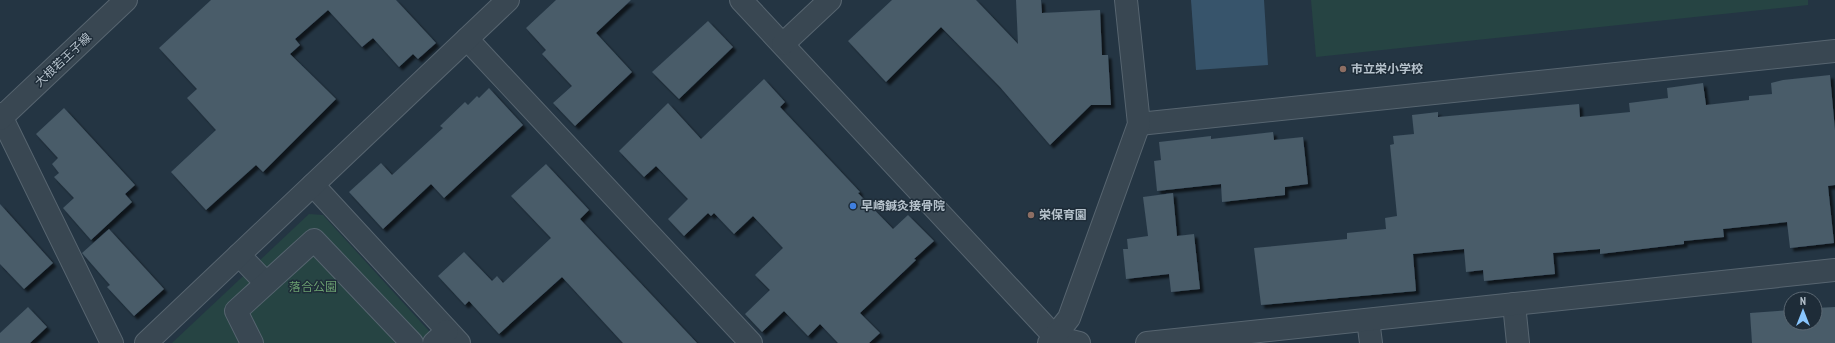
<svg xmlns="http://www.w3.org/2000/svg" width="1835" height="343" font-family="'PT Sans Narrow','Noto Sans JP',sans-serif">
<style>
.green{fill:#264443}
.water{fill:#37546b}
.building{fill:#485b69;filter:url(#shadow)}
.lines{fill:none;stroke-linecap:round;stroke-linejoin:round}
.minor-casing{stroke:#576570;stroke-width:24}
.minor{stroke:#394752;stroke-width:22}
.education-dot{fill:#8d6e63;stroke:#1e2c38;stroke-width:1.5}
.shop-dot{fill:#3f7fe0;stroke:#1e2c38;stroke-width:1.5}
.labels{text-anchor:middle;stroke-width:3;stroke-linejoin:round;paint-order:stroke}
.street-label{font-size:12px;fill:#b6c2cc;stroke:#1e2c38}
.poi-label{font-size:12px;font-weight:bold;fill:#b6c2cc;stroke:#1e2c38;text-anchor:start}
.park-label{font-size:12px;fill:#6b9f70;stroke:#1e2c38}
</style>
<defs>
<filter id="shadow"><feDropShadow dx="3.5" dy="3.5" stdDeviation="1" flood-color="#0009"/></filter>
</defs>
<rect width="100%" height="100%" fill="#243543"/>
<g class="green">
<path d="M 1311,0 L 1808,0 L 1808,5 L 1316,57 Z"/>
<path d="M 309,214 L 323,215 L 440,343 L 172,343 Z"/>
</g>
<path class="water" d="M 1191,0 L 1264,0 L 1268,65 L 1196,70 Z"/>
<g class="building">
<path d="M 211,0 L 396,0 L 436,43 L 418,59 L 413,54 L 399,67 L 373,38 L 362,47 L 328,10 L 295,39 L 300,45 L 290,54 L 336,99 L 263,172 L 256,165 L 206,210 L 171,172 L 216,130 L 187,98 L 197,89 L 159,48 Z"/>
<path d="M 556,0 L 631,0 L 596,33 L 632,72 L 575,126 L 553,103 L 572,86 L 542,54 L 546,50 L 526,28 Z"/>
<path d="M 892,0 L 976,0 L 1018,44 L 1016,0 L 1041,0 L 1042,13 L 1100,10 L 1102,55 L 1108,55 L 1111,105 L 1091,105 L 1050,145 L 1000,87 L 941,27 L 886,82 L 848,41 Z"/>
<path d="M 708,21 L 733,47 L 679,99 L 652,72 Z"/>
<path d="M 1830,75 L 1835,130 L 1835,185 L 1828,186 L 1834,243 L 1790,248 L 1787,222 L 1723,229 L 1724,237 L 1684,241 L 1684,244 L 1600,254 L 1600,249 L 1553,253 L 1555,274 L 1484,281 L 1483,270 L 1466,272 L 1464,249 L 1413,254 L 1416,291 L 1261,305 L 1254,248 L 1347,239 L 1347,233 L 1386,229 L 1385,218 L 1397,216 L 1390,145 L 1394,144 L 1393,136 L 1414,134 L 1412,115 L 1438,112 L 1438,117 L 1579,104 L 1580,117 L 1630,112 L 1629,103 L 1668,98 L 1667,88 L 1703,83 L 1706,105 L 1749,100 L 1749,96 L 1772,94 L 1771,83 L 1783,80 Z"/>
<path d="M 764,79 L 785,102 L 780,107 L 860,192 L 858,193 L 893,229 L 908,215 L 934,241 L 914,259 L 916,260 L 860,313 L 880,333 L 869,343 L 838,343 L 820,324 L 808,336 L 784,311 L 762,332 L 745,314 L 770,290 L 755,275 L 783,248 L 753,216 L 734,234 L 714,213 L 711,216 L 708,213 L 684,236 L 668,219 L 688,199 L 656,166 L 644,177 L 619,151 L 668,103 L 701,139 Z"/>
<path d="M 489,88 L 523,125 L 444,198 L 431,184 L 383,229 L 349,192 L 381,163 L 392,175 L 443,128 L 440,126 L 465,102 L 468,105 L 477,96 L 479,98 Z"/>
<path d="M 64,108 L 135,185 L 125,194 L 132,202 L 91,240 L 63,208 L 74,198 L 54,177 L 59,173 L 52,164 L 58,158 L 36,134 Z"/>
<path d="M 1273,132 L 1274,140 L 1303,137 L 1308,184 L 1285,187 L 1285,195 L 1222,202 L 1221,184 L 1157,191 L 1154,161 L 1161,160 L 1159,142 L 1211,136 L 1211,139 Z"/>
<path d="M 546,164 L 589,210 L 580,219 L 697,343 L 623,343 L 562,277 L 499,334 L 469,301 L 465,305 L 438,276 L 464,252 L 492,281 L 497,276 L 503,283 L 551,238 L 511,196 Z"/>
<path d="M 1173,193 L 1177,236 L 1194,234 L 1200,289 L 1171,292 L 1169,274 L 1126,279 L 1123,249 L 1128,249 L 1127,239 L 1148,236 L 1143,197 Z"/>
<path d="M 0,204 L 53,263 L 24,289 L 0,264 Z"/>
<path d="M 109,229 L 164,289 L 134,316 L 107,287 L 110,285 L 82,253 Z"/>
<path d="M 28,307 L 47,327 L 30,343 L 0,343 L 0,333 Z"/>
<path d="M 1835,307 L 1835,343 L 1752,343 L 1750,313 L 1791,310 L 1791,323 L 1815,323 L 1815,308 Z"/>
</g>
<g class="lines">
<g class="minor-casing">
<g id="minor">
<path d="M 741,0 L 1055,337 L 1079,343"/>
<path d="M 467,39 L 751,343"/>
<path d="M 783,44 L 830,0"/>
<path d="M 0,114 L 112,343"/>
<path d="M 0,119 L 126,0"/>
<path d="M 1139,124 L 1835,51"/>
<path d="M 313,185 L 459,343"/>
<path d="M 239,255 L 266,283"/>
<path d="M 1514,304 L 1518,343"/>
<path d="M 1368,320 L 1371,343"/>
<path d="M 146,343 L 508,0"/>
<path d="M 252,343 L 236,311 L 314,240 L 412,343"/>
<path d="M 434,343 L 447,331"/>
<path d="M 1049,343 L 1069,318 L 1139,124 L 1126,0"/>
<path d="M 1147,343 L 1835,270"/>
</g>
</g>
<use href="#minor" class="minor"/>
</g>
<g class="education-dot">
<circle cx="1343" cy="69" r="4"/>
<circle cx="1031" cy="215" r="4"/>
</g>
<circle class="shop-dot" cx="853" cy="206" r="4"/>
<g class="labels">
<g class="street-label">
<text transform="translate(63 60) rotate(-43)" y="4">大根若王子線</text>
</g>
<g class="poi-label">
<text x="1351" y="73">市立栄小学校</text>
<text x="861" y="210">早崎鍼灸接骨院</text>
<text x="1039" y="219">栄保育園</text>
</g>
<g class="park-label">
<text x="313" y="291">落合公園</text>
</g>
</g>
<g transform="translate(1803 311)"><circle r="19" fill="#1e2c38" stroke="#5b6873"/>
<path d="M0-3L7 15L0 10L-7 15Z" fill="#89c6fe"/>
<text y="-6" font-size="11" font-weight="bold" text-anchor="middle" fill="#b6c2cc">N</text>
</g>
</svg>
